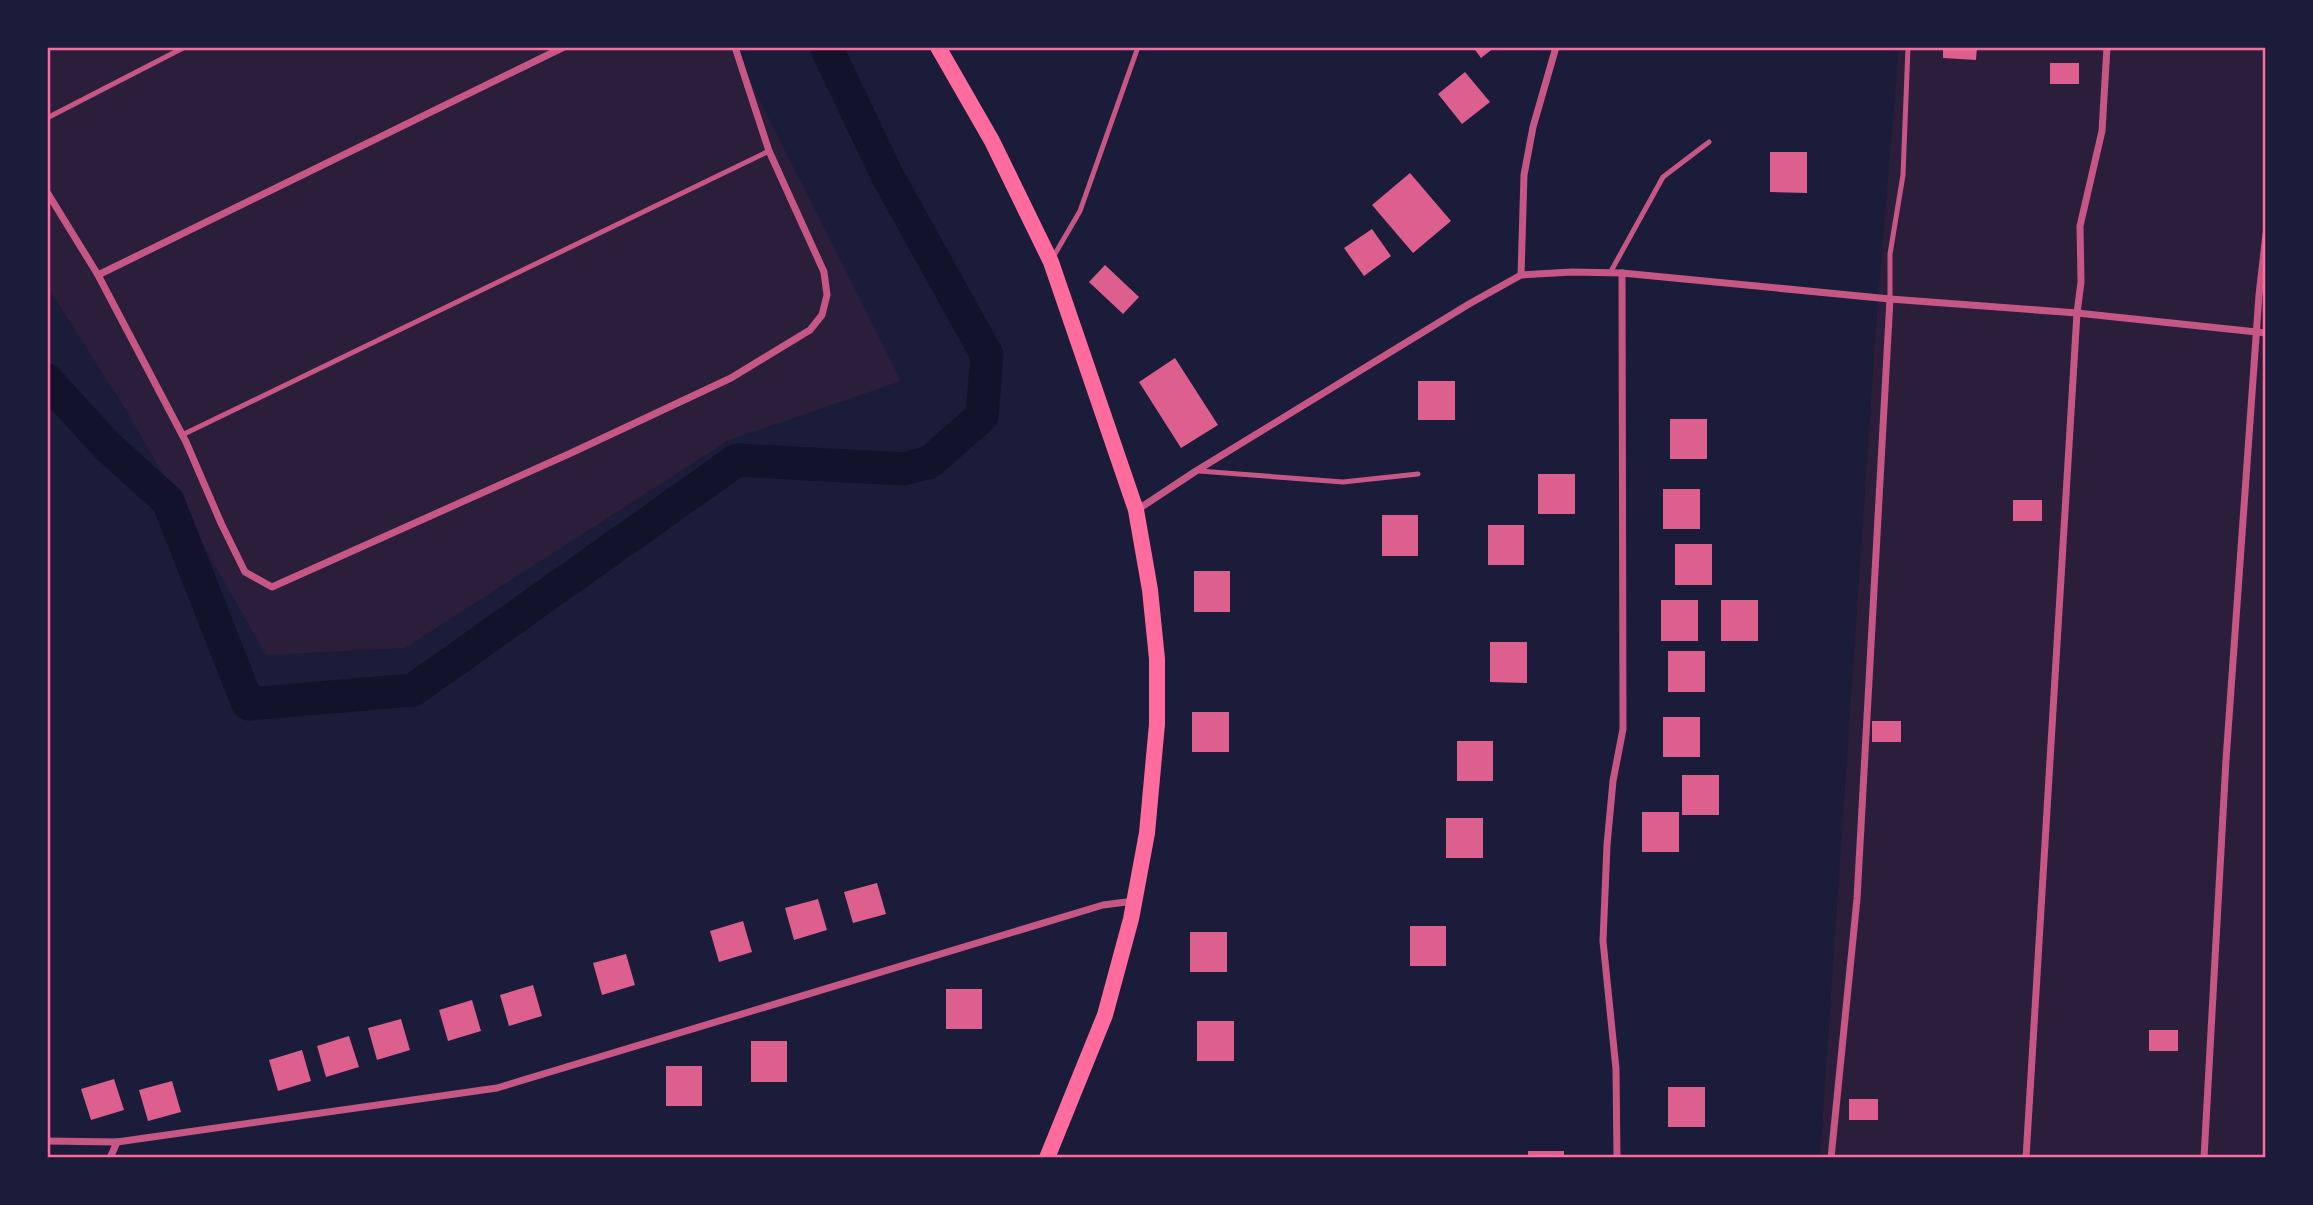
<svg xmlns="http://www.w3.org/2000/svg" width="2313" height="1205" font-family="'Noto Sans',sans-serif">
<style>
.green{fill:#2a1e3b}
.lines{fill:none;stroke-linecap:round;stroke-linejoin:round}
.river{stroke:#12122b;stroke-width:33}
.building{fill:#dd5f8e}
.service{stroke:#c65784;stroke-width:5}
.minor{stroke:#c65784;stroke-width:7}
.primary{stroke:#ff6b9d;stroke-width:16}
.neatline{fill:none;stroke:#ff6b9d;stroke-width:2.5}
</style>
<rect width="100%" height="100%" fill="#1b1b3a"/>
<g class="green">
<path d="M 47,47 L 733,47 L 901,381 L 729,440 L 405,648 L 266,655 L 126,410 L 47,286 Z"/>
<path d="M 1899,47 L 2266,47 L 2266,1158 L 1820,1158 L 1877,312 Z"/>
</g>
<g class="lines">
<path class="river" d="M 47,380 L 107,446 L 168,501 L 248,704 L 413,690 L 737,460 L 903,469 L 930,462 L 982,416 L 987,355 L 888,177 L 826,47"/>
</g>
<g class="building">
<path d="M 1473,47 L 1495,47 L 1481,58 Z"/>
<path d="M 1943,47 L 1977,47 L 1976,60 L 1943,58 Z"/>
<rect x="2050" y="63" width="29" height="21"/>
<path d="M 1465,72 L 1490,102 L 1462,124 L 1438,94 Z"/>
<path d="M 1770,152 L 1807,152 L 1807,193 L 1770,192 Z"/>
<path d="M 1410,173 L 1451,221 L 1413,253 L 1372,205 Z"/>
<path d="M 1372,229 L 1391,256 L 1364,276 L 1344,248 Z"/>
<path d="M 1105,265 L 1139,297 L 1123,314 L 1089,282 Z"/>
<path d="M 1175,358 L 1218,425 L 1181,448 L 1139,382 Z"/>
<rect x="1418" y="381" width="37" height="39"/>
<rect x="1670" y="419" width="37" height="40"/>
<rect x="1538" y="474" width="37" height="40"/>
<rect x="1663" y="489" width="37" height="40"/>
<rect x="2013" y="500" width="29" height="21"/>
<rect x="1382" y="515" width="36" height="41"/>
<rect x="1488" y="525" width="36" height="40"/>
<rect x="1675" y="544" width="37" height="41"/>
<rect x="1194" y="571" width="36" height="41"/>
<rect x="1661" y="600" width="37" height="41"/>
<rect x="1721" y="600" width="37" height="41"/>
<path d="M 1490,642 L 1527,642 L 1527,683 L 1490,682 Z"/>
<rect x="1668" y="651" width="37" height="41"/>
<rect x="1192" y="712" width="37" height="40"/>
<rect x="1663" y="717" width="37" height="40"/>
<rect x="1872" y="721" width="29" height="21"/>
<rect x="1457" y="741" width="36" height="40"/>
<rect x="1682" y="775" width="37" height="40"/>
<rect x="1642" y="812" width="37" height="40"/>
<rect x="1446" y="818" width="37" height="40"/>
<path d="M 877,883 L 886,914 L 853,923 L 844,892 Z"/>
<path d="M 818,899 L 827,930 L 794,940 L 785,908 Z"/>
<path d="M 743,921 L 752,952 L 719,962 L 710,931 Z"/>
<rect x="1410" y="926" width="36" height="40"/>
<rect x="1190" y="932" width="37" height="40"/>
<path d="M 626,954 L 635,985 L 602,995 L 593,963 Z"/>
<path d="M 533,985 L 542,1016 L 509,1026 L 500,995 Z"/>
<rect x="946" y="989" width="36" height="40"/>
<path d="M 472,1000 L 481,1031 L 448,1041 L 439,1010 Z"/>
<path d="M 401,1019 L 410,1050 L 377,1060 L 368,1028 Z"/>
<rect x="1197" y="1021" width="37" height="40"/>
<rect x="2149" y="1030" width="29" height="21"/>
<path d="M 349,1036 L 359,1067 L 326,1077 L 317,1046 Z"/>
<rect x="751" y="1041" width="36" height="41"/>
<path d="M 302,1050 L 311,1081 L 278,1091 L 269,1060 Z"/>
<rect x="666" y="1066" width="36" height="40"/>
<path d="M 114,1079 L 124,1110 L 91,1120 L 81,1089 Z"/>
<path d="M 172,1081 L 181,1112 L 148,1121 L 139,1090 Z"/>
<rect x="1668" y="1087" width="37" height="40"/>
<rect x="1849" y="1099" width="29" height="21"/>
<rect x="1528" y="1151" width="36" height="7"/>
</g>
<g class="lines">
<g class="service">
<path d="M 47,118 L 185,47"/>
<path d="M 1052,259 L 1080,211 L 1138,47"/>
<path d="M 1610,273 L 1663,177 L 1709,142"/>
<path d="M 1890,299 L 1890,254 L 1903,175 L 1908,47"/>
<path d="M 182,435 L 769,151"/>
<path d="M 1199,471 L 1343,482 L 1418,474"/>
</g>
<g class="minor">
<path d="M 47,192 L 98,275 L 564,47"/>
<path d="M 98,275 L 186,442 L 221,523 L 245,572 L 272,587 L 571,453 L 731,378 L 810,330 L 822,315 L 827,295 L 824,272 L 769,151 L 735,47"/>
<path d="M 1521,275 L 1524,175 L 1533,127 L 1556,47"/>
<path d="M 1137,510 L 1196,471 L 1469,304 L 1521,275 L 1572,272 L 1622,273 L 1890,299 L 2077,313 L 2266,333"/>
<path d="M 47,1141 L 117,1142 L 497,1088 L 1103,905 L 1134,901"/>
<path d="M 110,1158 L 117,1142"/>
<path d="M 1617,1158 L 1616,1069 L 1603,941 L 1607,845 L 1613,781 L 1623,729 L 1622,273"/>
<path d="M 1831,1158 L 1857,899 L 1890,299"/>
<path d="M 2026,1158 L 2077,313 L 2081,282 L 2080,226 L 2102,131 L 2107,47"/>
<path d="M 2204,1158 L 2226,760 L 2259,295 L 2266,234"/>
</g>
<path class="primary" d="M 938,47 L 992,141 L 1051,262 L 1136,510 L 1150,590 L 1157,659 L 1157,724 L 1147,833 L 1131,919 L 1105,1015 L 1047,1158"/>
</g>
<rect width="2313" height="1205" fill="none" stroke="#1b1b3a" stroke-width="98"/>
<rect x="49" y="49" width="2215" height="1107" class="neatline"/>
</svg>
